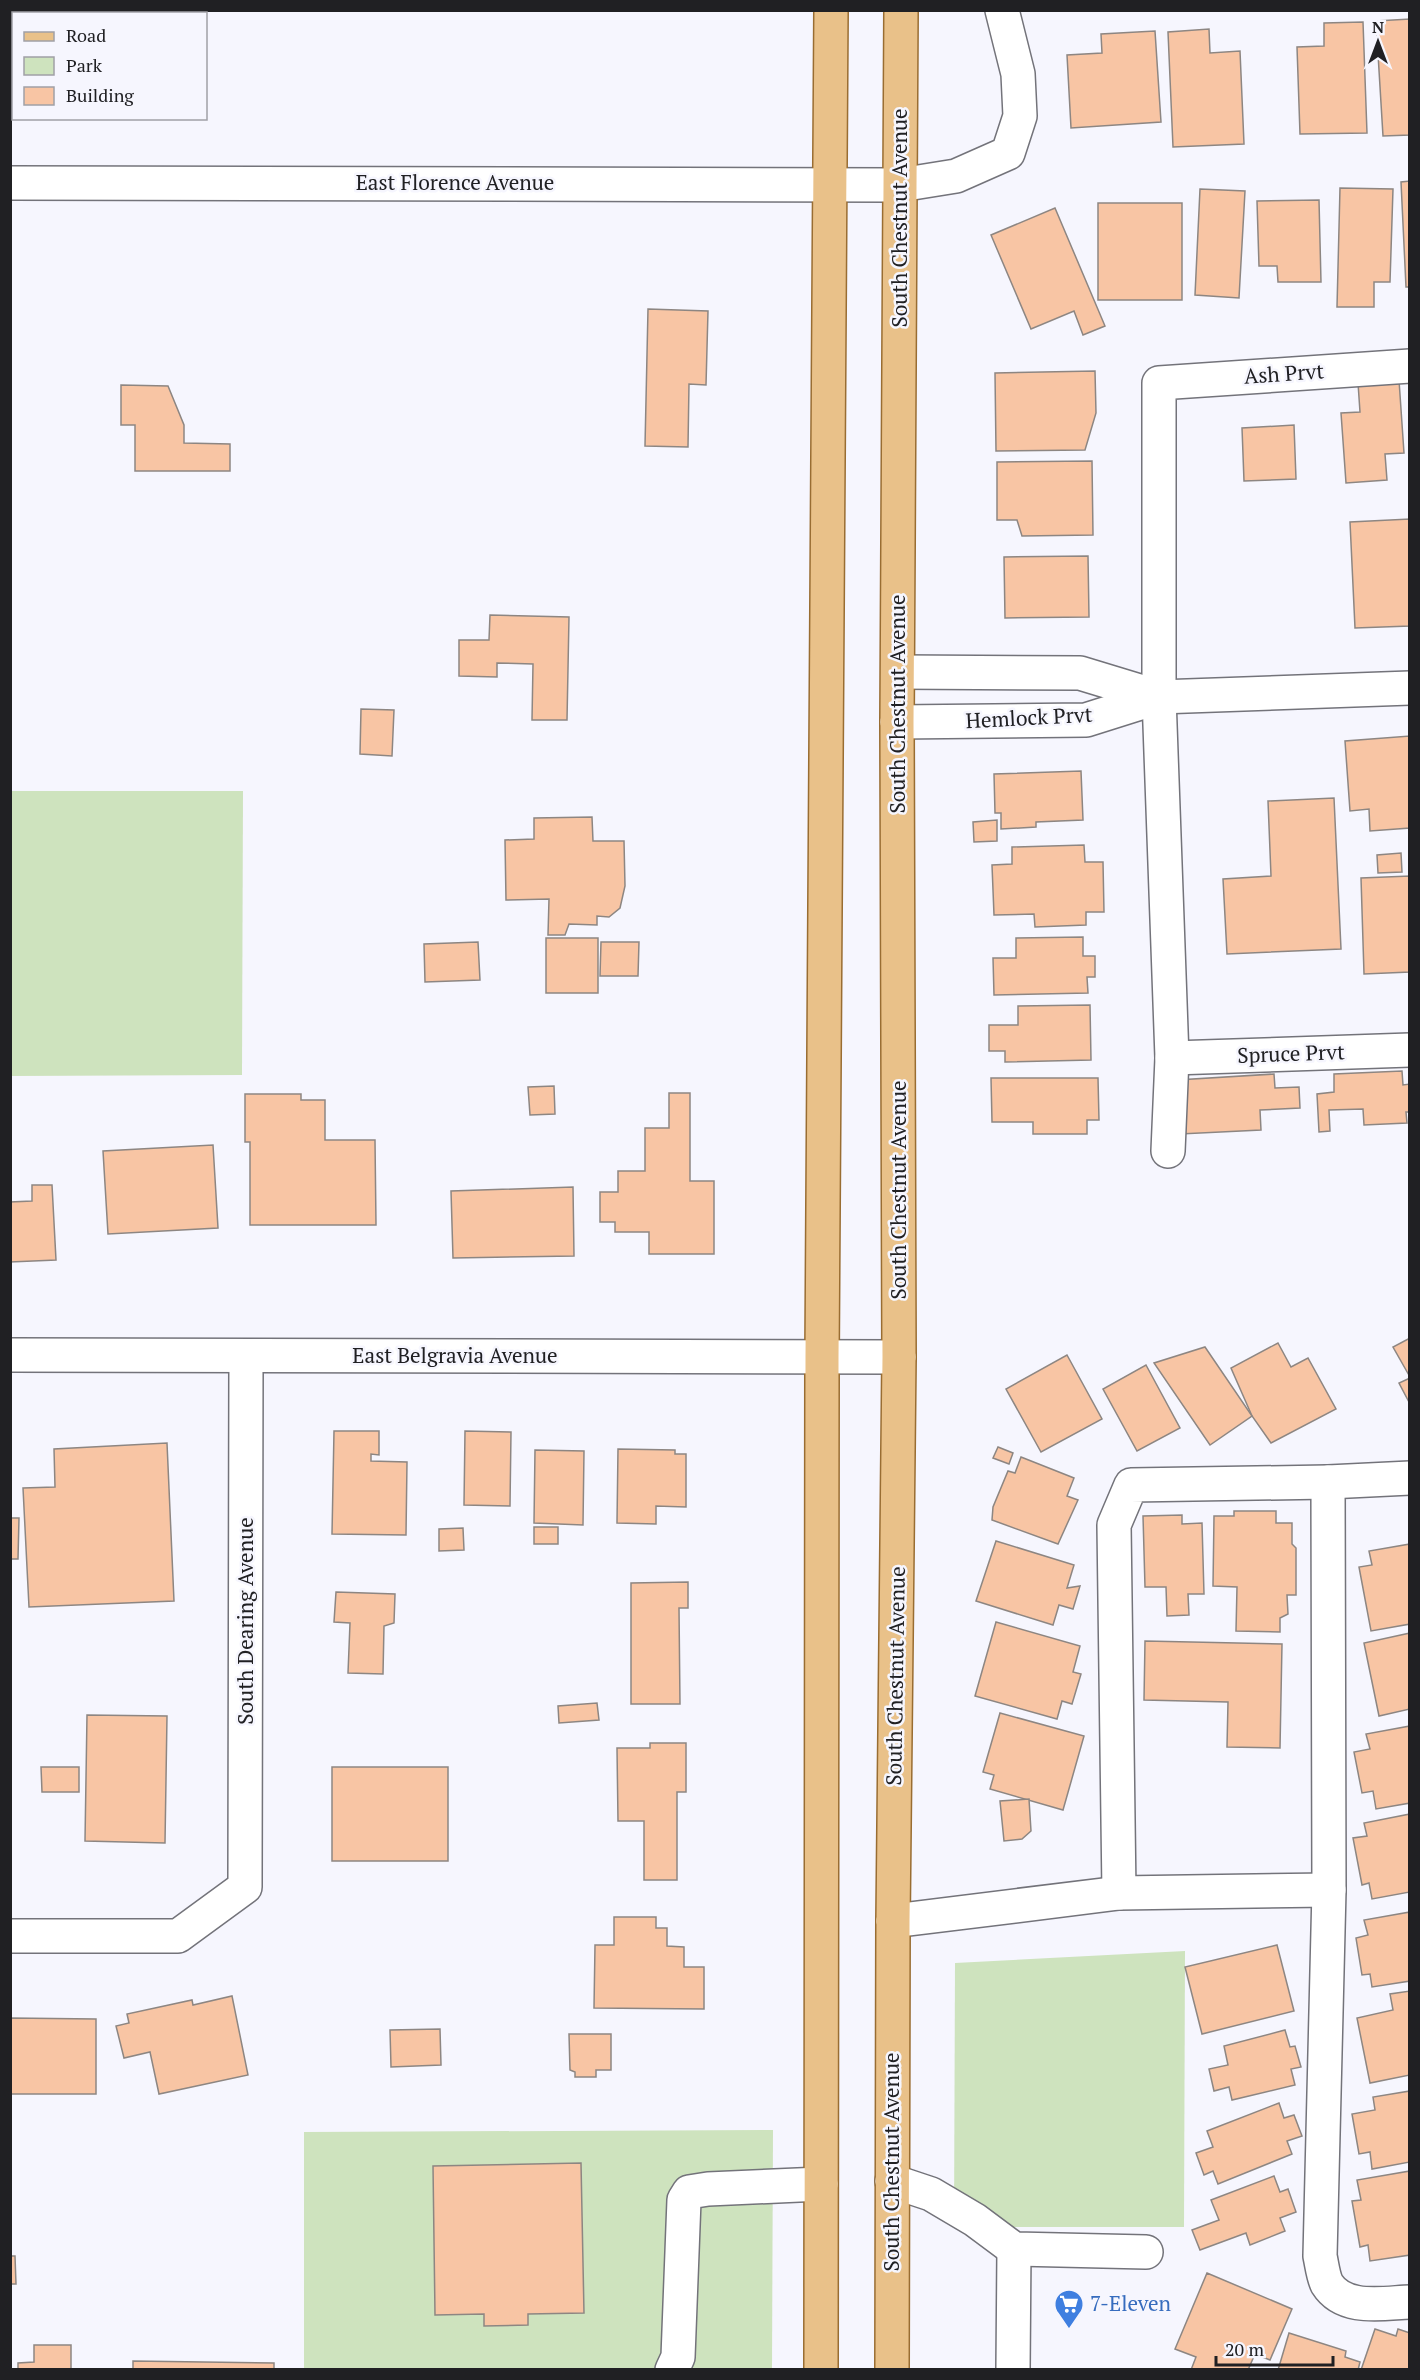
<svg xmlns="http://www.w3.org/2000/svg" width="1420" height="2380" font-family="'PT Serif',serif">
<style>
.green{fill:#cee3be}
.building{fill:#f8c5a4;stroke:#8d8682;stroke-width:1.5}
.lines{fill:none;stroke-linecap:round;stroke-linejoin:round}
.minor-casing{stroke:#73737a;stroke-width:36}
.major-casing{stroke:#996d32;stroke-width:36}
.minor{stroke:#fff;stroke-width:33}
.major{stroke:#e9c189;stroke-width:33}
.labels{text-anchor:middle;stroke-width:5;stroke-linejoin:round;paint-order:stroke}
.street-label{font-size:21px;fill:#202023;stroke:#f6f6fe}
.shop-label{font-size:21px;fill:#366cbe;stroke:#f6f6fe;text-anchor:start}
</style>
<rect width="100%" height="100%" fill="#f6f6fe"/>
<g class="green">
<path d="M 11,791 L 243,791 L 242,1075 L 11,1076 Z"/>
<path d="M 1185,1951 L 1184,2227 L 954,2227 L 955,1963 Z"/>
<path d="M 773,2130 L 772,2369 L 304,2370 L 304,2132 Z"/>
</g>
<g class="building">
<path d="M 1410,19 L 1410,135 L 1383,136 L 1376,21 Z"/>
<path d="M 1363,22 L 1367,133 L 1300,134 L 1297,47 L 1324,46 L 1324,23 Z"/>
<path d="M 1209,29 L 1210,53 L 1240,51 L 1244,144 L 1173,147 L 1168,32 Z"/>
<path d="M 1155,31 L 1161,122 L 1071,128 L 1067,55 L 1102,53 L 1101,34 Z"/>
<path d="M 1410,181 L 1410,287 L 1406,287 L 1401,182 Z"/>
<path d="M 1340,188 L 1393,189 L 1390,282 L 1374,282 L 1374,307 L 1337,307 Z"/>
<path d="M 1200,189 L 1245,191 L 1239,298 L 1195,295 Z"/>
<path d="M 1319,200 L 1321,282 L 1278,282 L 1277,266 L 1259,266 L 1257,201 Z"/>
<rect x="1098" y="203" width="84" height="97"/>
<path d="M 1055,208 L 1105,326 L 1083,335 L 1074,311 L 1031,329 L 991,235 Z"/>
<path d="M 648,309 L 708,311 L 706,385 L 689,384 L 688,447 L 645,446 Z"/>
<path d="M 1095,371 L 1096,413 L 1085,450 L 996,451 L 995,373 Z"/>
<path d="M 1399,380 L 1404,453 L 1385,454 L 1387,480 L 1346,483 L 1341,413 L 1360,412 L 1358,383 Z"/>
<path d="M 121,385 L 168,386 L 184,425 L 184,443 L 230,444 L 230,471 L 135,471 L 135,425 L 121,425 Z"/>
<path d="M 1294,425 L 1296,479 L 1244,481 L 1242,428 Z"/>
<path d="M 1092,461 L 1093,535 L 1022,536 L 1017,520 L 997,520 L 997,462 Z"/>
<path d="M 1410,519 L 1410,626 L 1355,628 L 1350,522 Z"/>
<path d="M 1088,556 L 1089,617 L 1005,618 L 1004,557 Z"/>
<path d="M 490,615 L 569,617 L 567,720 L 532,720 L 533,664 L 497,663 L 497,677 L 459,676 L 459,640 L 489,640 Z"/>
<path d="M 361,709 L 394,710 L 392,756 L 360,754 Z"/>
<path d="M 1410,736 L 1410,828 L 1370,831 L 1369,809 L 1350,811 L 1345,741 Z"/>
<path d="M 1081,771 L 1083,820 L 1036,822 L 1036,827 L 1001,829 L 1001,813 L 995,813 L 994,774 Z"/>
<path d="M 1334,798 L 1341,949 L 1227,954 L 1223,879 L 1271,876 L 1268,801 Z"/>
<path d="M 592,817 L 593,841 L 624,841 L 625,886 L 620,908 L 609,917 L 597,916 L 597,925 L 569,924 L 565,935 L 548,935 L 549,899 L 506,900 L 505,840 L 534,839 L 534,818 Z"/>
<path d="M 997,820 L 997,841 L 974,842 L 973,822 Z"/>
<path d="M 1084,845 L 1085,862 L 1103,862 L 1104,912 L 1086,912 L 1086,925 L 1035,927 L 1034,914 L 994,915 L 992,865 L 1012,864 L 1012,847 Z"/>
<path d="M 1401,853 L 1402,872 L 1378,873 L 1377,855 Z"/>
<path d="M 1410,876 L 1410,972 L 1364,974 L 1361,878 Z"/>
<path d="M 1083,937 L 1083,956 L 1095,956 L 1095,977 L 1087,977 L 1088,993 L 994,995 L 993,958 L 1016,958 L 1016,938 Z"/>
<rect x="546" y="938" width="52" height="55"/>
<path d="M 478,942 L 480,980 L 425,982 L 424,944 Z"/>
<path d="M 601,942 L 639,942 L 638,976 L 600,976 Z"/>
<path d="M 1090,1005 L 1091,1060 L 1005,1062 L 1005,1051 L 989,1051 L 989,1025 L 1018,1025 L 1018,1006 Z"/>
<path d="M 1402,1071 L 1403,1085 L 1410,1084 L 1410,1112 L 1406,1112 L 1407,1123 L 1364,1125 L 1363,1109 L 1329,1110 L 1330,1131 L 1319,1132 L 1317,1094 L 1334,1092 L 1334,1074 Z"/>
<path d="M 1274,1074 L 1275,1088 L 1299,1087 L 1300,1108 L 1260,1110 L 1261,1130 L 1180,1134 L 1177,1080 Z"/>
<path d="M 991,1078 L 1098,1078 L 1099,1120 L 1087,1120 L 1087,1134 L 1033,1134 L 1033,1122 L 992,1122 Z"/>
<path d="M 554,1086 L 555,1114 L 530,1115 L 528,1087 Z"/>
<path d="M 669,1093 L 690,1093 L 690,1181 L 714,1181 L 714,1254 L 649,1254 L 649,1232 L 615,1232 L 615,1222 L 600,1222 L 600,1192 L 618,1192 L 618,1171 L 645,1171 L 645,1128 L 669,1128 Z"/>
<path d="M 245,1094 L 301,1094 L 301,1100 L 325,1100 L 325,1140 L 375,1140 L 376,1225 L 250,1225 L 250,1142 L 245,1142 Z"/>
<path d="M 213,1145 L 218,1228 L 108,1234 L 103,1151 Z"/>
<path d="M 32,1185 L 52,1185 L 56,1260 L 10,1262 L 10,1202 L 32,1201 Z"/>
<path d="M 573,1187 L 574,1256 L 453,1258 L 451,1191 Z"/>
<path d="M 1410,1338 L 1410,1377 L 1393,1347 Z"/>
<path d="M 1278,1343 L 1291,1367 L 1308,1358 L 1336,1409 L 1271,1443 L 1252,1416 L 1231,1368 Z"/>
<path d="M 1205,1347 L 1252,1416 L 1210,1445 L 1154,1363 Z"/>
<path d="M 1067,1355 L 1102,1419 L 1041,1452 L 1006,1389 Z"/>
<path d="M 1146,1365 L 1180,1428 L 1137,1451 L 1103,1389 Z"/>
<path d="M 1410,1378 L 1410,1404 L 1399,1383 Z"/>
<path d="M 334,1431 L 379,1431 L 379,1455 L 371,1454 L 371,1461 L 407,1462 L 406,1535 L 332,1534 Z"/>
<path d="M 465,1431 L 511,1432 L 510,1506 L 464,1505 Z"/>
<path d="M 167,1443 L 174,1601 L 29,1607 L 23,1488 L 55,1487 L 54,1449 Z"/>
<path d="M 998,1447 L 1013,1453 L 1009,1464 L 993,1458 Z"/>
<path d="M 618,1449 L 675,1450 L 675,1454 L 686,1454 L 686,1507 L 656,1506 L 656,1524 L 617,1523 Z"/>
<path d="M 535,1450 L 584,1451 L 583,1525 L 534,1523 Z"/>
<path d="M 1021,1457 L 1074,1478 L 1067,1496 L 1078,1500 L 1058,1544 L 992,1520 L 993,1507 L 1008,1471 L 1015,1473 Z"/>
<path d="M 1234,1511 L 1276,1511 L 1276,1523 L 1292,1523 L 1292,1544 L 1296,1548 L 1296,1595 L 1287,1595 L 1288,1614 L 1280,1618 L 1280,1632 L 1236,1631 L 1237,1587 L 1213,1586 L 1214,1516 L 1234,1516 Z"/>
<path d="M 1182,1515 L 1182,1524 L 1202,1523 L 1204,1594 L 1188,1594 L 1189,1615 L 1167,1616 L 1166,1587 L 1145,1587 L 1143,1516 Z"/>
<path d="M 10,1518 L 19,1518 L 18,1559 L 10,1559 Z"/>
<rect x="534" y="1527" width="24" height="17"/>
<path d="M 463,1528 L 464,1550 L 439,1551 L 439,1529 Z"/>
<path d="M 996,1541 L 1074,1565 L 1067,1588 L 1080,1586 L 1073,1609 L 1059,1605 L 1053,1625 L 976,1601 Z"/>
<path d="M 1410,1544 L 1410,1624 L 1371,1631 L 1359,1567 L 1372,1565 L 1369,1551 Z"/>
<path d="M 688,1582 L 688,1608 L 679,1608 L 680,1704 L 631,1704 L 631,1583 Z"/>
<path d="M 336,1592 L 395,1594 L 394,1623 L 384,1626 L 383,1674 L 348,1673 L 350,1623 L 334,1622 Z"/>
<path d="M 996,1622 L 1080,1646 L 1073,1672 L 1081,1674 L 1072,1704 L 1062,1701 L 1057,1719 L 975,1696 Z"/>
<path d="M 1410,1633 L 1410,1709 L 1379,1716 L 1364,1643 Z"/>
<path d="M 1145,1641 L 1282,1644 L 1280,1748 L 1227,1747 L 1228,1702 L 1144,1700 Z"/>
<path d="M 597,1703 L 599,1720 L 559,1723 L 558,1706 Z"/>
<path d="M 1000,1713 L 1084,1736 L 1063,1810 L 990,1789 L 994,1775 L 983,1772 Z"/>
<path d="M 87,1715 L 167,1716 L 165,1843 L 85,1841 Z"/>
<path d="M 1410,1726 L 1410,1803 L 1376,1809 L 1373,1791 L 1362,1793 L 1354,1752 L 1370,1749 L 1366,1734 Z"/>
<path d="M 650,1743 L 686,1743 L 686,1792 L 677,1792 L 677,1880 L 644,1880 L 644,1821 L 618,1821 L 617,1748 L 650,1748 Z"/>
<path d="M 41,1767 L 79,1767 L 79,1792 L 42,1792 Z"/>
<rect x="332" y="1767" width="116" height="94"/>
<path d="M 1029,1799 L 1031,1831 L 1022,1839 L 1004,1841 L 1000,1801 Z"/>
<path d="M 1410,1814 L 1410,1892 L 1372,1899 L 1369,1883 L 1362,1885 L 1353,1838 L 1367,1836 L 1364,1823 Z"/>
<path d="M 1410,1912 L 1410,1981 L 1372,1987 L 1370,1974 L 1362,1975 L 1356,1938 L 1368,1935 L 1364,1920 Z"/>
<path d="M 614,1917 L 656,1917 L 656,1928 L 667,1928 L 667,1946 L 684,1947 L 684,1967 L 704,1967 L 704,2009 L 594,2008 L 595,1945 L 614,1945 Z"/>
<path d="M 1277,1945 L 1294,2011 L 1202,2034 L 1185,1967 Z"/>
<path d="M 1410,1991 L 1410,2075 L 1370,2083 L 1357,2018 L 1393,2010 L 1390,1994 Z"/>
<path d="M 232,1996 L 248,2075 L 159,2094 L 150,2052 L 124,2058 L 116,2026 L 129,2023 L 127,2014 L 192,2000 L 193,2005 Z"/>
<path d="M 10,2018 L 96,2019 L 96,2094 L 10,2094 Z"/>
<path d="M 440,2029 L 441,2065 L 391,2067 L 390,2030 Z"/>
<path d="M 1285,2030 L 1290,2047 L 1295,2046 L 1301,2067 L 1291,2069 L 1295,2085 L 1232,2100 L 1229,2087 L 1214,2091 L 1209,2069 L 1228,2065 L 1224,2046 Z"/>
<path d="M 569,2034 L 611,2034 L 611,2070 L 596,2070 L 596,2077 L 575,2077 L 575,2072 L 570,2070 Z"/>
<path d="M 1410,2091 L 1410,2162 L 1372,2169 L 1370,2152 L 1359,2154 L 1352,2114 L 1375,2110 L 1373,2097 Z"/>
<path d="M 1279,2103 L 1284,2118 L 1294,2115 L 1302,2136 L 1287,2141 L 1292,2154 L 1218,2184 L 1213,2171 L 1204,2175 L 1196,2153 L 1213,2147 L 1207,2131 Z"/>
<path d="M 581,2163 L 584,2313 L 528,2314 L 528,2325 L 484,2326 L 484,2314 L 435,2315 L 433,2166 Z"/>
<path d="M 1410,2171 L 1410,2255 L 1370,2261 L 1368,2245 L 1360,2247 L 1352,2201 L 1361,2200 L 1357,2180 Z"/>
<path d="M 1274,2176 L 1280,2192 L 1288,2189 L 1296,2212 L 1280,2218 L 1285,2231 L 1250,2245 L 1246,2233 L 1200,2250 L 1192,2230 L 1219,2220 L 1211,2200 Z"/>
<path d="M 10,2256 L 15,2256 L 16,2284 L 10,2284 Z"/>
<path d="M 1207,2273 L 1292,2309 L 1270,2360 L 1255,2354 L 1248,2370 L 1191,2370 L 1196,2357 L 1175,2349 Z"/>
<path d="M 1375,2329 L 1396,2336 L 1398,2329 L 1410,2333 L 1410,2370 L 1361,2370 Z"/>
<path d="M 1289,2333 L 1346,2351 L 1345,2357 L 1360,2362 L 1358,2370 L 1278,2370 Z"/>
<path d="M 34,2345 L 71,2345 L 71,2370 L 18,2370 L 18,2363 L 34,2362 Z"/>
<path d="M 133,2361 L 274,2363 L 274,2370 L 133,2370 Z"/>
</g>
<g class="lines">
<g class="minor-casing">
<g id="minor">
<path d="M 10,183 L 900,185 L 956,176 L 1008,153 L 1020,116 L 1018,74 L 1002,10"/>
<path d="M 898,672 L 1080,673 L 1159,697"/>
<path d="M 897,722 L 1086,720 L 1159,697 L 1410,688"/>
<path d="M 1172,1058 L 1410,1050"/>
<path d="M 1168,1151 L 1172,1058 L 1159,697 L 1159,383 L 1410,366"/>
<path d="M 10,1355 L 899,1357"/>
<path d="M 1410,1478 L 1328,1482 L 1329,1890 L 1320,2256 C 1322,2265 1323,2276 1327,2284 C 1344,2311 1382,2303 1410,2302"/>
<path d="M 1119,1893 L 1114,1525 L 1131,1485 L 1328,1482"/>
<path d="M 893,1921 L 1119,1893 L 1329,1890"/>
<path d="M 10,1936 L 178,1936 L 245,1887 L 246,1356"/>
<path d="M 892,2181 L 931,2194 L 975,2220 L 1014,2249 L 1146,2252"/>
<path d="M 672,2370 L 678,2357 L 684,2200 L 689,2192 L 708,2189 L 821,2184"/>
<path d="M 1013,2370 L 1014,2249"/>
</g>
</g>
<g class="major-casing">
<g id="major">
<path d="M 821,2370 L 822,1357 L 831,10"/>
<path d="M 892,2370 L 893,1921 L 899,1357 L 897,722 L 901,10"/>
</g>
</g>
<use href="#minor" class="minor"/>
<use href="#major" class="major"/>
</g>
<defs>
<g id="supermarket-pin" transform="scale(1.5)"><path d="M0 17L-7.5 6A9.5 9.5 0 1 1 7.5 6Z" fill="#3f7fe0" stroke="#f6f6fe"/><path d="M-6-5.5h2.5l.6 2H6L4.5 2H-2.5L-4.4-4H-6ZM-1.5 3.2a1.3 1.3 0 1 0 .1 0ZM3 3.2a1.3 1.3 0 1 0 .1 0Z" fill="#fff"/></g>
</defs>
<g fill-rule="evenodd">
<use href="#supermarket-pin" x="1069" y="2304"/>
</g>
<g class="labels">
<g class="street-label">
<text x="455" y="190">East Florence Avenue</text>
<text transform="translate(900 218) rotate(-90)" y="7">South Chestnut Avenue</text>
<text transform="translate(1284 374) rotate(-4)" y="7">Ash Prvt</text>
<text transform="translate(898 704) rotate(-90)" y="7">South Chestnut Avenue</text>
<text transform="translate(1029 718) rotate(-3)" y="7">Hemlock Prvt</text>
<text transform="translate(1291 1054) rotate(-2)" y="7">Spruce Prvt</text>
<text transform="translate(899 1190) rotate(-90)" y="7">South Chestnut Avenue</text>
<text x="455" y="1363">East Belgravia Avenue</text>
<text transform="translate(246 1621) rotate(-90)" y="7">South Dearing Avenue</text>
<text transform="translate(896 1676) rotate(-89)" y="7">South Chestnut Avenue</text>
<text transform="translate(892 2162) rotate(-90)" y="7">South Chestnut Avenue</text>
</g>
<g class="shop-label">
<text x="1090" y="2311">7-Eleven</text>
</g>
</g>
<rect width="1420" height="2380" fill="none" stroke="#202023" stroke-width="24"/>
<rect x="12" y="12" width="195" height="108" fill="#f6f6fe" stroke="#a0a0a6" stroke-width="1.5"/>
<rect x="24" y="32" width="30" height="9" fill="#e9c189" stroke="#a0a0a6" stroke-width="1.5"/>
<text x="66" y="42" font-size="18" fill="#202023">Road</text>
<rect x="24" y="57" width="30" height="18" fill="#cee3be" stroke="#a0a0a6" stroke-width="1.5"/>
<text x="66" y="72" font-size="18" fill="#202023">Park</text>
<rect x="24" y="87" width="30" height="18" fill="#f8c5a4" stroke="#a0a0a6" stroke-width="1.5"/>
<text x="66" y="102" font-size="18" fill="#202023">Building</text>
<g transform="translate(1378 42)" stroke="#f6f6fe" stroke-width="4.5" paint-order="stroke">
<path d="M0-4.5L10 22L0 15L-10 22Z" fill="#202023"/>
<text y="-9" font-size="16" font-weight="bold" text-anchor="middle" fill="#202023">N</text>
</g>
<path d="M1216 2356v9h117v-9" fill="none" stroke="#202023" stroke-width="3"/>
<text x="1225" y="2356" font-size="18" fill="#202023" stroke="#f6f6fe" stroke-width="4.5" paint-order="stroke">20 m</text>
</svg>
